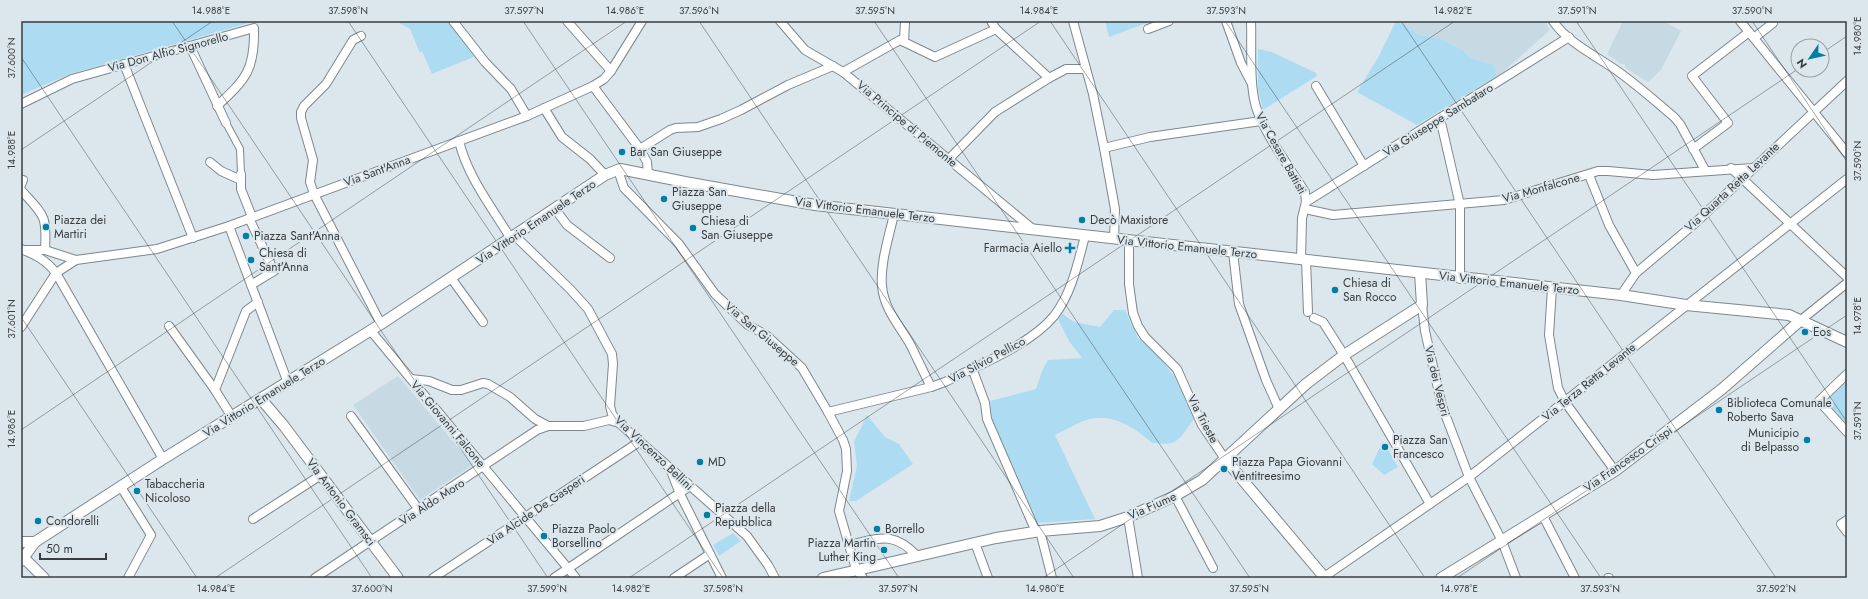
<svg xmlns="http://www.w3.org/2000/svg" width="1868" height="599" font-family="Jost,sans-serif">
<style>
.built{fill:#c7dae3}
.green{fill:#addcf2}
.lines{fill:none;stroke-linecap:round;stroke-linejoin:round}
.pedestrian-casing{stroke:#7d888d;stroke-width:8}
.minor-casing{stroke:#7d888d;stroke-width:10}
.tertiary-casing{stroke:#7d888d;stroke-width:12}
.pedestrian{stroke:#fff;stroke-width:6}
.minor{stroke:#fff;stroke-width:8}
.tertiary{stroke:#fff;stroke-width:10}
.ticks{fill:none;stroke:#393d3f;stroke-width:1;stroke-opacity:0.45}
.poi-dot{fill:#017ea4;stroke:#dbe7ed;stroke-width:1.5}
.labels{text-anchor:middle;stroke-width:4;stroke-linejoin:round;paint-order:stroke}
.street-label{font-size:12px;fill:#393d3f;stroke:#dbe7ed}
.poi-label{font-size:12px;fill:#393d3f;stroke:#dbe7ed;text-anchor:start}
.neatline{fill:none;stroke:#393d3f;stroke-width:1.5}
.ticks-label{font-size:10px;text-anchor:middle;fill:#393d3f}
</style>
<rect width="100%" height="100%" fill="#dbe7ed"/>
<g class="built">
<path d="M 1399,21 L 1545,21 L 1550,30 L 1504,71 L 1497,76 L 1493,64 L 1471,58 L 1464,51 L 1439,38 L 1419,35 Z"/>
<path d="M 1623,21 L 1663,21 L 1681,31 L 1661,70 L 1648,82 L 1627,69 L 1624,64 L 1621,64 L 1607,54 Z"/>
<path d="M 398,376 L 473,465 L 420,500 L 353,405 Z"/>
</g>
<g class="green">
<path d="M 21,21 L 256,21 L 70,74 L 21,95 Z"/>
<path d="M 396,21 L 449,21 L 476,56 L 432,74 L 422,51 L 420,53 L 410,29 Z"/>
<path d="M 1105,21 L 1152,21 L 1109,37 Z"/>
<path d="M 1396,21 L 1399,21 L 1419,35 L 1439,38 L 1464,51 L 1471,58 L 1493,64 L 1497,76 L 1417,125 L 1357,92 L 1379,56 Z"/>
<path d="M 1258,49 L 1272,52 L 1316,73 L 1317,76 L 1263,110 L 1258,90 Z"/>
<path d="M 1114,310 L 1125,310 L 1138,338 L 1159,357 L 1175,377 L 1194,419 C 1178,440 1180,446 1152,443 C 1136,428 1112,413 1090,419 C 1078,422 1066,430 1055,435 L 1095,519 L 1037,523 L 989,415 L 989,407 L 991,406 L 990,401 L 1036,389 L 1042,371 L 1048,360 L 1082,358 L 1069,341 L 1057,317 L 1060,312 L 1074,322 L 1100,327 Z"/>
<path d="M 1847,380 L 1847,425 L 1825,402 Z"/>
<path d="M 867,415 L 885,437 L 899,444 L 913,464 L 856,501 L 849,501 L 857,466 L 854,442 Z"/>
<path d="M 1383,441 L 1398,467 L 1384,475 L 1372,464 Z"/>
<path d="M 733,533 L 741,541 L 719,556 L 713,545 Z"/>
</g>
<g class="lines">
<g class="pedestrian-casing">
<path id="pedestrian" d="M 226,123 L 240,149 L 241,174"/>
</g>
<g class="minor-casing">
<g id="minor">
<path d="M 453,21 L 485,62 L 511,89 L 527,116"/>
<path d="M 567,21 L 611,71"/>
<path d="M 780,21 L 805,50 L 843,72 L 1034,230"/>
<path d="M 991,21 L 996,29 L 1049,78"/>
<path d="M 1073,21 L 1093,94 L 1104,148 L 1115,209 L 1114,239"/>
<path d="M 1226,21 L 1241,63 L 1252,84"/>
<path d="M 1251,21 C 1252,45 1249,84 1256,107 C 1264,133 1290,168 1305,192 L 1306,202 L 1302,218 L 1301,260"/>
<path d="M 1553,21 C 1567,42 1596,56 1616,70 C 1636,84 1655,101 1674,117 L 1680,124 L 1705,170"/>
<path d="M 1740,21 L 1847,153"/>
<path d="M 1148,29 L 1169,21"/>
<path d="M 361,36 L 353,40 L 326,84 L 304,106 L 301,112 L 301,118 L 313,160 L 310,182 L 314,194 L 381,324"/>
<path d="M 1754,38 L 1773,23"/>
<path d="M 904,42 L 905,21"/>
<path d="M 190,46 L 226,123"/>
<path d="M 124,64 L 193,238"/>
<path d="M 843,72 L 900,40 L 935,57 L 996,29"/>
<path d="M 593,86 L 640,149 L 647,162 L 648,174"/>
<path d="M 1316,86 L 1364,166"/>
<path d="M 21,104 L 72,79 L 254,28 C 255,70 246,79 217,106"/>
<path d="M 544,108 L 562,137 L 590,159 L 605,175"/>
<path d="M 1440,118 L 1460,205 L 1460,279"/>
<path d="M 459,141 C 467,175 490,205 508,234 L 515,236 L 570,289 L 588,309 L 612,354 L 613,364 L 610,406 L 612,414 L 619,423 L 747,536 L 768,565 L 775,578"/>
<path d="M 1104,148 L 1150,137 L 1261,121"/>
<path d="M 640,149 L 670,130 L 676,128 L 698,127 L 721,119 L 741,110 L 788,85 L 833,66"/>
<path d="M 1693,149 L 1728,123 L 1692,76 L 1749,32"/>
<path d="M 949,159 L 995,112 L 1049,78 L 1066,69 L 1086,69"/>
<path d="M 210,162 L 221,171 L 241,180"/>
<path d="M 1731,168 L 1847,277"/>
<path d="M 620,169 L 620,176 L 624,188 L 679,244 L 715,294 L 748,325 L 766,335 L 802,368 L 828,412 L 843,440 L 846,449 L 847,471 L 839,511 L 856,569 L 863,578"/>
<path d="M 241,174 L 241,189 L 252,217"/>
<path d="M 1589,175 L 1609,225 L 1636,273"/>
<path d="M 21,185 L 23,180"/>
<path d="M 21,190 C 44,216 47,214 45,250"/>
<path d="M 1306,202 L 1569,37"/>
<path d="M 555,209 L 567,225 L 610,258"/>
<path d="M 1305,209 L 1333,215 L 1504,200 L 1598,171 L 1608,171 L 1653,175 L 1753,168"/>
<path d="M 894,214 C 889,237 880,263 882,286 C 884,309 899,325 910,344 C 917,358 924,373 931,387"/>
<path d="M 249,218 L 274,271 L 251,285"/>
<path d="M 229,226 L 288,383"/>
<path d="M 1129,241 L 1129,284 L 1133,313 L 1138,326 L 1145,337 L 1177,369 L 1202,425 L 1225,459"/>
<path d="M 21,249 C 36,255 46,260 56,273 L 163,459"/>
<path d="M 27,250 L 45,250 L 76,260"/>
<path d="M 1233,252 L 1239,304 L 1266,380 L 1279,409"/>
<path d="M 1306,260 L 1308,312"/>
<path d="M 451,278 L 483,322"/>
<path d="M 1552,288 L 1549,335 L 1558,388 L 1565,402 L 1615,471"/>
<path d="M 1621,295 L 1636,273 L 1693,225 L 1847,81"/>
<path d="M 1422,305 L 1425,331 L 1442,406 L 1469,477 L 1502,541 L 1516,578"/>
<path d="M 1314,318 L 1323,322 L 1344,355 L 1430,504"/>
<path d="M 1801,320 L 1847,283"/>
<path d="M 169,326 L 215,390"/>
<path d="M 21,327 L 56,273 L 76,260 L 157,249 L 229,226 L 527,116 L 593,86 L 604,79 L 611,71 L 642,21"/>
<path d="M 371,331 L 576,578"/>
<path d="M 972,368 L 985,403 L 987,419 L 1036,532"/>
<path d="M 1847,374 L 1819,401 L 1847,432"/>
<path d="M 411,379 L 429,381 L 452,390 L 461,390 L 483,383 L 488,384 L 510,397 L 535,419 L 548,426 L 584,426 L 609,420 L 619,423"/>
<path d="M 828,412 L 931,387 L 945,382 C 979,365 1030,345 1054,316 C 1072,293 1078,262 1085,236"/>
<path d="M 351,416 L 419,510"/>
<path d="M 232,417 L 215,390 L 246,311 L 258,302"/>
<path d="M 671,471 L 680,494 L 722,578"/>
<path d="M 121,487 L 151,535 L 128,578"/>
<path d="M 1175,496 L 1213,568"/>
<path d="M 1543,516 L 1575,578"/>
<path d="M 1128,517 L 1138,578"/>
<path d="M 253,519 L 321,475"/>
<path d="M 1847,520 L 1841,524 L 1847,532"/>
<path d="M 1040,531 L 1052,578"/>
<path d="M 975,543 L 988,578"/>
<path d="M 848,545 C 879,539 893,530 917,556"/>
<path d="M 1324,577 L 1469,477 L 1847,179"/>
<path d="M 315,578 L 537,430 L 548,426"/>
<path d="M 433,578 L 639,442"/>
<path d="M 554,578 L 690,486"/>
<path d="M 674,578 L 710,554"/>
<path d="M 1608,578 L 1609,578"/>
</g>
</g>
<g class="tertiary-casing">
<g id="tertiary">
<path d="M 261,399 L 284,426 L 398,578"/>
<path d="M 1225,459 L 1325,578"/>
<path d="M 21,542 L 35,542"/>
<path d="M 21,555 L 44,578"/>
<path d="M 21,561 L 35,542 L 163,459 L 381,324 L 605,175 L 620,169 L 685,182 L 815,205 L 1621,295 L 1686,305 L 1789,315 L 1847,342"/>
<path d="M 823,578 L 996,538 L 1040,531 L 1100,526 L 1128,517 L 1175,496 L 1202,480 L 1306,384 L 1344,355 L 1422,305 L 1420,273"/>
<path d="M 1441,578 L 1615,471 L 1722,389 L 1801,320"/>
</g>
</g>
<use href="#pedestrian" class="pedestrian"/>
<use href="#minor" class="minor"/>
<use href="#tertiary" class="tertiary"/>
</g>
<path class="ticks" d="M 172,21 L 548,578M 348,21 L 723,578M 523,21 L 899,578M 699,21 L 1074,578M 874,21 L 1250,578M 1050,21 L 1425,578M 1225,21 L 1601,578M 1401,21 L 1776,578M 1576,21 L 1847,422M 1752,21 L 1847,162M 1822,53 L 1847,36M 21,57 L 372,578M 21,150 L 213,21M 21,317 L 197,578M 21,430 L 627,21M 21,577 L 21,578M 215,578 L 1041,21M 629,578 L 1455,21M 1043,578 L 1798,69M 1457,578 L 1847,315"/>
<g class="poi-dot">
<circle cx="622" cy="152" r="4"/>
<circle cx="664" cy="199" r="4"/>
<circle cx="1082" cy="220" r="4"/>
<circle cx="46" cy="227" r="4"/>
<circle cx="693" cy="228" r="4"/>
<circle cx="246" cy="236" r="4"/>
<path d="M1068 242h4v4h4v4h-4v4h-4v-4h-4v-4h4z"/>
<circle cx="251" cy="260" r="4"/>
<circle cx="1335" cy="290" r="4"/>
<circle cx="1805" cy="332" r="4"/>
<circle cx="1719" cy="410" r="4"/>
<circle cx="1807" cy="440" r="4"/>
<circle cx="1385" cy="447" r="4"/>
<circle cx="700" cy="462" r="4"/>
<circle cx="1224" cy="469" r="4"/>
<circle cx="137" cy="491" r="4"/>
<circle cx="707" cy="515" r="4"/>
<circle cx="38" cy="521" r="4"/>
<circle cx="877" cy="529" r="4"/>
<circle cx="544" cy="536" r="4"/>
<circle cx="884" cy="550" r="4"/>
</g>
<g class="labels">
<g class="street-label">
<text transform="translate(168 52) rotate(-15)" y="4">Via Don Alfio Signorello</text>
<text transform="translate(1438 120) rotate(-32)" y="4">Via Giuseppe Sambataro</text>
<text transform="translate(907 124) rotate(40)" y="4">Via Principe di Piemonte</text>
<text transform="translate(1281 153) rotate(61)" y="4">Via Cesare Battisti</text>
<text transform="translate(377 171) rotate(-20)" y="4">Via Sant'Anna</text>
<text transform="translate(1732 187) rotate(-43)" y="4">Via Quarta Retta Levante</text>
<text transform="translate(1541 188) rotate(-16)" y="4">Via Monfalcone</text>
<text transform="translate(865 210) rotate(7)" y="4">Via Vittorio Emanuele Terzo</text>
<text transform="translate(536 222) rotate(-34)" y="4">Via Vittorio Emanuele Terzo</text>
<text transform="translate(1187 247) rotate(6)" y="4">Via Vittorio Emanuele Terzo</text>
<text transform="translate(1509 283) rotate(6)" y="4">Via Vittorio Emanuele Terzo</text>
<text transform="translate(762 334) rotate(40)" y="4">Via San Giuseppe</text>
<text transform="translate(987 360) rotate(-28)" y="4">Via Silvio Pellico</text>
<text transform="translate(1437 381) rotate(76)" y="4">Via dei Vespri</text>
<text transform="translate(1589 382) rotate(-39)" y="4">Via Terza Retta Levante</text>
<text transform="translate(264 397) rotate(-32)" y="4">Via Vittorio Emanuele Terzo</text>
<text transform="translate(1203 419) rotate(62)" y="4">Via Trieste</text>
<text transform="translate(448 424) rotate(50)" y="4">Via Giovanni Falcone</text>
<text transform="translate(654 453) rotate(43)" y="4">Via Vincenzo Bellini</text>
<text transform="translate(1628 459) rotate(-35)" y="4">Via Francesco Crispi</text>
<text transform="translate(341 502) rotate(53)" y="4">Via Antonio Gramsci</text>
<text transform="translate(432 502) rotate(-33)" y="4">Via Aldo Moro</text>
<text transform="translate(1152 506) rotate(-24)" y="4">Via Fiume</text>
<text transform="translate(536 510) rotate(-34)" y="4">Via Alcide De Gasperi</text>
</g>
<g class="poi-label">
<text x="630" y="156">Bar San Giuseppe</text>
<text x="672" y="196">Piazza San<tspan x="672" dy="14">Giuseppe</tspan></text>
<text x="54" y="224">Piazza dei<tspan x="54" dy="14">Martiri</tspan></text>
<text x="1090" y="224">Decò Maxistore</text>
<text x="701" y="225">Chiesa di<tspan x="701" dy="14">San Giuseppe</tspan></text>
<text x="254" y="240">Piazza Sant'Anna</text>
<text x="1062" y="252" text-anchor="end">Farmacia Aiello</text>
<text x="259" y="257">Chiesa di<tspan x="259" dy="14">Sant'Anna</tspan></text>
<text x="1343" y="287">Chiesa di<tspan x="1343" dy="14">San Rocco</tspan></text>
<text x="1813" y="336">Eos</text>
<text x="1727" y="407">Biblioteca Comunale<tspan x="1727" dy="14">Roberto Sava</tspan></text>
<text x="1799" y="437" text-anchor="end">Municipio<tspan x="1799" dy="14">di Belpasso</tspan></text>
<text x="1393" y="444">Piazza San<tspan x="1393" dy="14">Francesco</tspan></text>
<text x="708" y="466">MD</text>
<text x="1232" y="466">Piazza Papa Giovanni<tspan x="1232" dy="14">Ventitreesimo</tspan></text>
<text x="145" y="488">Tabaccheria<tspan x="145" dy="14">Nicoloso</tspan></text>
<text x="715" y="512">Piazza della<tspan x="715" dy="14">Repubblica</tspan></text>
<text x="46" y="525">Condorelli</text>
<text x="552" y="533">Piazza Paolo<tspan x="552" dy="14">Borsellino</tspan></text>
<text x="885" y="533">Borrello</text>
<text x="876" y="547" text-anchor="end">Piazza Martin<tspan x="876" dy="14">Luther King</tspan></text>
</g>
</g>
<rect width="1868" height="599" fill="none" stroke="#dbe7ed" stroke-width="44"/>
<g transform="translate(1810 58) rotate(236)"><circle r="19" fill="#dbe7ed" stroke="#9aa3a7"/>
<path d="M0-3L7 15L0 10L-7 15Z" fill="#017ea4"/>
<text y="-6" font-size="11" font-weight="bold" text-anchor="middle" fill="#393d3f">N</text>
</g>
<path d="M40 553v6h66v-6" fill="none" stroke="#393d3f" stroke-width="2"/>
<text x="46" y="553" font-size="12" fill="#393d3f" stroke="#dbe7ed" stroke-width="3" paint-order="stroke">50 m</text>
<rect x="22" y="22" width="1824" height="555" class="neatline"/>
<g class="ticks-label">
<text x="211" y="14">14.988°E</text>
<text x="348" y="14">37.598°N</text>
<text x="524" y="14">37.597°N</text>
<text x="625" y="14">14.986°E</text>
<text x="699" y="14">37.596°N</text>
<text x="875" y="14">37.595°N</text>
<text x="1039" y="14">14.984°E</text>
<text x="1226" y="14">37.593°N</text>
<text x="1453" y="14">14.982°E</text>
<text x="1577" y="14">37.591°N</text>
<text x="1752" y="14">37.590°N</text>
<text transform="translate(1857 36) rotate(-90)" y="4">14.980°E</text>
<text transform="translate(11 58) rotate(-90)" y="4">37.600°N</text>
<text transform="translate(11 150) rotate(-90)" y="4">14.988°E</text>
<text transform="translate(1857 161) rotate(-90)" y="4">37.590°N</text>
<text transform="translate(1857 316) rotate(-90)" y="4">14.978°E</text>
<text transform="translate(11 319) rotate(-90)" y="4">37.601°N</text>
<text transform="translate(1857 421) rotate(-90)" y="4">37.591°N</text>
<text transform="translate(11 429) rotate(-90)" y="4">14.986°E</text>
<text x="216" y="592">14.984°E</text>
<text x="372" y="592">37.600°N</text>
<text x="547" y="592">37.599°N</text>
<text x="631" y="592">14.982°E</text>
<text x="723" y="592">37.598°N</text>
<text x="898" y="592">37.597°N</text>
<text x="1045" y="592">14.980°E</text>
<text x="1249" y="592">37.595°N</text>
<text x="1459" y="592">14.978°E</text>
<text x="1600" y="592">37.593°N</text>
<text x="1776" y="592">37.592°N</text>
</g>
</svg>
